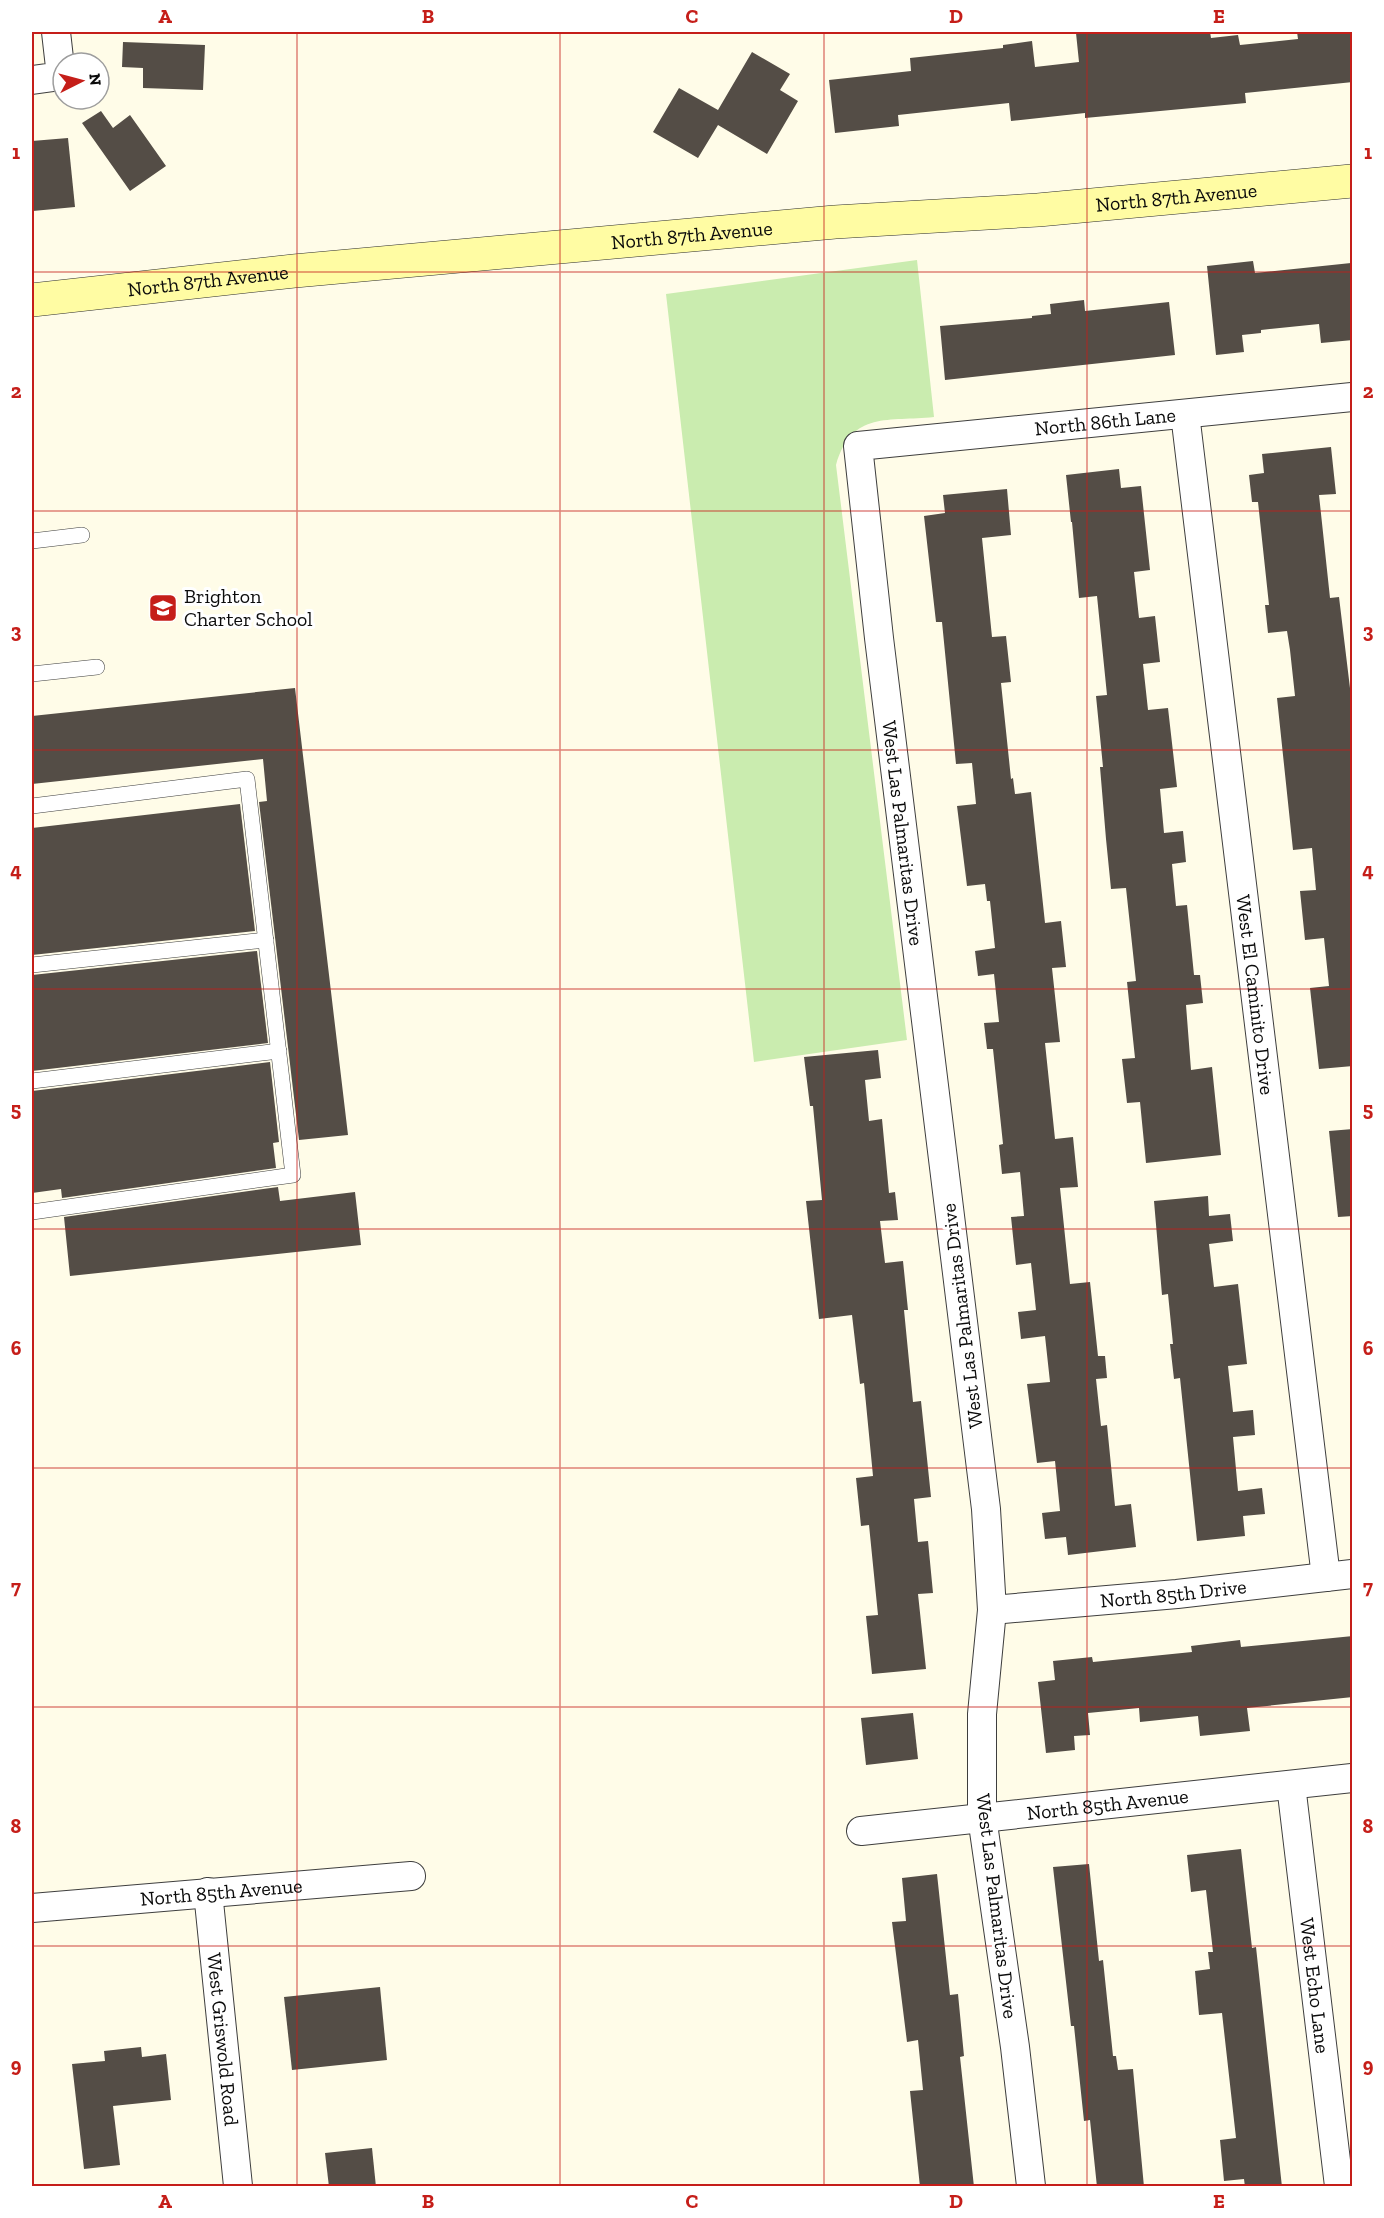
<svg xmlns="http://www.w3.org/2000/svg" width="1384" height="2218" font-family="'Zilla Slab',serif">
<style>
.green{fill:#caecaf}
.building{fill:#544d46}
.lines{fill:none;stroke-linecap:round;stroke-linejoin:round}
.lane-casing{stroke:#3e3e3e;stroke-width:16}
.street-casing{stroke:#3e3e3e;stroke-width:30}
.secondary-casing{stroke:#2d2d2d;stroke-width:34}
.lane{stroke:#fff;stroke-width:15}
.street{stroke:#fff;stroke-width:28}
.secondary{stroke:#fffca3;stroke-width:33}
.grid{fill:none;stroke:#c51e19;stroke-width:1.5;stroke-opacity:0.55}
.labels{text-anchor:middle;stroke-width:6;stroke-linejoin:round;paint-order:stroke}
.street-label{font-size:20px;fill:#0b0b0b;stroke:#fff}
.poi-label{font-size:20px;fill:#0b0b0b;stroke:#fff;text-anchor:start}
.neatline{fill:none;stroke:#c51e19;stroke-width:2}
.grid-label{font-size:20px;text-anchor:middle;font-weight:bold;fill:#c51e19}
</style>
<rect width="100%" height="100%" fill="#fffce8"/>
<path class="green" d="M 917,260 L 934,417 C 889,422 852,410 836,465 L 907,1040 L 754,1062 L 666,294 Z"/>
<g class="building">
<path d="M 1088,32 L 1210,32 L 1211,38 L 1238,35 L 1240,45 L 1298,39 L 1297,32 L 1353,32 L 1353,82 L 1245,93 L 1246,103 L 1085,118 L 1085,113 L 1011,121 L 1009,103 L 898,115 L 899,126 L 835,133 L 829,80 L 911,71 L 910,58 L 1003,48 L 1003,45 L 1032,41 L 1035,67 L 1079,62 L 1076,33 Z"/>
<path d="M 123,42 L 205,45 L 203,90 L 143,88 L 143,68 L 122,67 Z"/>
<path d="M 752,52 L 790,74 L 780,90 L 798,101 L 767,154 L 718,125 L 698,158 L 653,132 L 679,88 L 718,110 Z"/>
<path d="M 101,111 L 113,128 L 130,115 L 166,166 L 130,191 L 82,123 Z"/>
<path d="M 68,138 L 75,207 L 33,211 L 32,141 Z"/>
<path d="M 1253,261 L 1255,273 L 1351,263 L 1353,340 L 1321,343 L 1319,324 L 1261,330 L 1261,333 L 1242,335 L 1244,352 L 1216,355 L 1207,266 Z"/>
<path d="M 1084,300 L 1085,311 L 1169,302 L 1175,355 L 945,380 L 940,326 L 1032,318 L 1032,316 L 1051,314 L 1050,304 Z"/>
<path d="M 1331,447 L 1336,494 L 1319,495 L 1330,598 L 1339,597 L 1353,713 L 1353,1066 L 1319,1069 L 1310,988 L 1329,986 L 1324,938 L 1305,940 L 1300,891 L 1316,890 L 1312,848 L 1293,850 L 1277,698 L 1295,696 L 1290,650 L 1287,631 L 1268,633 L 1265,605 L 1269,605 L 1258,502 L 1252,502 L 1249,475 L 1264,473 L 1262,454 Z"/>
<path d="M 1119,469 L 1121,488 L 1141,486 L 1150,570 L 1134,572 L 1139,618 L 1155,616 L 1160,662 L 1143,664 L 1148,710 L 1168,708 L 1177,787 L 1160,789 L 1164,833 L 1183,831 L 1186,862 L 1172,864 L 1176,906 L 1187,905 L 1194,975 L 1200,975 L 1203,1003 L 1186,1005 L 1191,1070 L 1212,1067 L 1221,1155 L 1146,1163 L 1140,1102 L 1127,1103 L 1122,1059 L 1135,1058 L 1127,982 L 1136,981 L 1126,888 L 1111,889 L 1106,839 L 1100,767 L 1103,767 L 1096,696 L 1107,695 L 1097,596 L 1079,598 L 1072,522 L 1071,522 L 1066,475 Z"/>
<path d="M 1007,489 L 1011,535 L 982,538 L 992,637 L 1006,636 L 1011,682 L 1001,683 L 1011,779 L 1013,778 L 1015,794 L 1031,792 L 1045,923 L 1061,921 L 1066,967 L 1052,968 L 1060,1042 L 1045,1043 L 1055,1139 L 1073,1137 L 1078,1187 L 1060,1188 L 1070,1284 L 1090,1282 L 1098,1356 L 1105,1356 L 1107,1378 L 1096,1379 L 1101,1426 L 1107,1425 L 1115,1506 L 1131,1504 L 1136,1547 L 1068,1555 L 1066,1537 L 1045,1539 L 1042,1513 L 1060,1511 L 1055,1461 L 1037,1463 L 1027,1384 L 1050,1382 L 1045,1336 L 1021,1339 L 1018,1312 L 1036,1310 L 1031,1263 L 1016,1265 L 1011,1217 L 1024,1216 L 1020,1172 L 1002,1174 L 999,1145 L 1003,1144 L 993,1049 L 987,1049 L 984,1023 L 999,1022 L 994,974 L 978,976 L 975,951 L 995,948 L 990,901 L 987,901 L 985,884 L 967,886 L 957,806 L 976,804 L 972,763 L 956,764 L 942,622 L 936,622 L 924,516 L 945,513 L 943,495 Z"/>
<path d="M 295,688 L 348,1135 L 299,1140 L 259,802 L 267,801 L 263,759 L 32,784 L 32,716 Z"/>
<path d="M 240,804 L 255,931 L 32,955 L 32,828 Z"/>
<path d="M 257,951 L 268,1043 L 32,1071 L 32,975 Z"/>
<path d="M 878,1050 L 881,1078 L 865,1080 L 869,1121 L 882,1119 L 889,1193 L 895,1192 L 898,1220 L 880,1221 L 885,1263 L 903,1261 L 908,1310 L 904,1310 L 913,1402 L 921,1401 L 931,1497 L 914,1499 L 918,1542 L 928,1541 L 933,1593 L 918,1594 L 926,1669 L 872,1674 L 866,1616 L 878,1615 L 869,1525 L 861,1526 L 856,1478 L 873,1476 L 864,1383 L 860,1384 L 852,1315 L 819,1319 L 806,1201 L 822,1200 L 813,1106 L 810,1106 L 804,1057 Z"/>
<path d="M 270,1062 L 279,1142 L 273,1143 L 276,1168 L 62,1198 L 61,1189 L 32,1193 L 32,1091 Z"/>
<path d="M 1353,1129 L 1353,1216 L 1338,1217 L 1329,1131 Z"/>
<path d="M 278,1187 L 280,1201 L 355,1192 L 361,1245 L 70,1276 L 64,1217 Z"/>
<path d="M 1208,1196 L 1209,1216 L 1230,1214 L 1233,1241 L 1209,1244 L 1214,1287 L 1238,1284 L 1247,1364 L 1228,1366 L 1233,1412 L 1253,1410 L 1255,1435 L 1233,1437 L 1238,1491 L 1262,1488 L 1265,1514 L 1243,1516 L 1245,1536 L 1197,1541 L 1180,1378 L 1174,1379 L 1170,1344 L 1173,1344 L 1168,1294 L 1162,1295 L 1154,1201 Z"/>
<path d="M 1353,1636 L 1353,1697 L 1247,1708 L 1250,1731 L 1200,1736 L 1198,1716 L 1140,1722 L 1139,1708 L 1088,1713 L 1090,1735 L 1074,1736 L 1075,1750 L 1046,1753 L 1038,1682 L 1055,1680 L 1053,1661 L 1092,1657 L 1093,1662 L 1192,1652 L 1191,1646 L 1240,1640 L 1241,1647 Z"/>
<path d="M 913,1713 L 918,1759 L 866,1765 L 861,1718 Z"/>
<path d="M 1241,1849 L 1252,1948 L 1256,1947 L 1282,2187 L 1245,2187 L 1244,2179 L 1224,2181 L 1220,2140 L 1236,2138 L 1222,2013 L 1199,2015 L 1195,1971 L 1210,1969 L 1208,1952 L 1213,1952 L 1206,1890 L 1191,1892 L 1187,1855 Z"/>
<path d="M 1089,1864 L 1099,1961 L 1103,1960 L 1113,2056 L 1116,2056 L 1118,2070 L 1133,2069 L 1144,2187 L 1097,2187 L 1090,2120 L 1084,2121 L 1074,2026 L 1071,2026 L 1053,1867 Z"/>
<path d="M 937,1874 L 950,1995 L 958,1994 L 964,2056 L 960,2057 L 974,2187 L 920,2187 L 910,2091 L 923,2090 L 918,2040 L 907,2042 L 892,1922 L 906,1921 L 902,1878 Z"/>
<path d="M 380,1987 L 387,2060 L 292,2070 L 284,1997 Z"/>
<path d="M 141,2047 L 142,2057 L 166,2054 L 171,2100 L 113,2106 L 120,2165 L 84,2169 L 72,2064 L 105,2061 L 104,2051 Z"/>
<path d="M 372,2148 L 376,2187 L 329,2187 L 325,2153 Z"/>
</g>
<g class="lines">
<g class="lane-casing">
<g id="lane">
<path d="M 32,541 L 82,535"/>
<path d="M 32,674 L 97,667"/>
<path d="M 32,806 L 247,779 L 293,1175 L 32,1212"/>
<path d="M 32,965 L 266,940"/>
<path d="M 32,1081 L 279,1051"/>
</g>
</g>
<g class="street-casing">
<g id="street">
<path d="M 32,80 L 61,76 L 56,32"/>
<path id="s1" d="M 1185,414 L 1326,1577"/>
<path id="s2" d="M 992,1610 L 1177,1594 L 1352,1574"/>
<path id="s3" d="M 1291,1785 L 1339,2186"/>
<path id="s4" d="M 861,1831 L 1352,1778"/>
<path id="s5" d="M 208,1892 L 238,2186"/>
<path id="s6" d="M 32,1908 L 411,1876"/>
<path id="s7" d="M 1031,2186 L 1015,2047 L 982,1817 L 982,1714 L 992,1610 L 986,1509 L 879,638 L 858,446 L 1352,397"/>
</g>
</g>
<g class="secondary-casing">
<g id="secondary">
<path id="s8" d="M 32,300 L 294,271 L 835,222 L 1038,210 L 1352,181"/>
</g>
</g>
<use href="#lane" class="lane"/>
<use href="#street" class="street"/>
<use href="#secondary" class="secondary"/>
</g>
<path class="grid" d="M 297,32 L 297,2186M 560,32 L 560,2186M 824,32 L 824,2186M 1087,32 L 1087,2186M 32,272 L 1352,272M 32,511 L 1352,511M 32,750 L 1352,750M 32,989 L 1352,989M 32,1229 L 1352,1229M 32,1468 L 1352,1468M 32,1707 L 1352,1707M 32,1946 L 1352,1946"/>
<defs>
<g id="school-square" transform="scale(1.5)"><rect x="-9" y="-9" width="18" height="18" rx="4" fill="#c51e19" stroke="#fff"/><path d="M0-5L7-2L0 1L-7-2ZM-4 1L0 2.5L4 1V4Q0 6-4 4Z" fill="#fff"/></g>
</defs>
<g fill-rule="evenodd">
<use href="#school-square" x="163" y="608"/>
</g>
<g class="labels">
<g class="street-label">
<text dy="7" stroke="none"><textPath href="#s8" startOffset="1149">North 87th Avenue</textPath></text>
<text dy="7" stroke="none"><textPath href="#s8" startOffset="663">North 87th Avenue</textPath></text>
<text dy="7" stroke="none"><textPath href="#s8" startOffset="177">North 87th Avenue</textPath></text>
<text dy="7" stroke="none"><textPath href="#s7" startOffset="2000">North 86th Lane</textPath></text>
<text transform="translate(903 833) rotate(83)" y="7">West Las Palmaritas Drive</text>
<text dy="7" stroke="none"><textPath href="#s1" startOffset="585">West El Caminito Drive</textPath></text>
<text transform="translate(962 1316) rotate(-97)" y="7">West Las Palmaritas Drive</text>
<text dy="7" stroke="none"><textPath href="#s2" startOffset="182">North 85th Drive</textPath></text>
<text dy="7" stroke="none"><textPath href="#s4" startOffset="248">North 85th Avenue</textPath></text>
<text dy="7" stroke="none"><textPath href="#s6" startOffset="190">North 85th Avenue</textPath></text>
<text transform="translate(997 1906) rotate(83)" y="7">West Las Palmaritas Drive</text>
<text dy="7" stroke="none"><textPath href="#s3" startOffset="202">West Echo Lane</textPath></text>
<text dy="7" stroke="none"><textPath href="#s5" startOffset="148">West Griswold Road</textPath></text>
</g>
<g class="poi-label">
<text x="184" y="603">Brighton<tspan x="184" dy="23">Charter School</tspan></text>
</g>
</g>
<rect width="1384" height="2218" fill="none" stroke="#ffffff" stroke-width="66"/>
<g transform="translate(81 81) rotate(84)"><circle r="28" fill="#ffffff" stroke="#9d9d9d" stroke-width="1.5"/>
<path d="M0-4.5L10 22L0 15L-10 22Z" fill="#c51e19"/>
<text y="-9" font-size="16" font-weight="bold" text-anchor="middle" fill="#0b0b0b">N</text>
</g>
<rect x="33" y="33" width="1318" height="2152" class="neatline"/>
<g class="grid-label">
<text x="165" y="23">A</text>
<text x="428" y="23">B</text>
<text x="692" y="23">C</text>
<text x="956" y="23">D</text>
<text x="1219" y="23">E</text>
<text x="16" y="159">1</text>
<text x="1368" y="159">1</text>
<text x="16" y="398">2</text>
<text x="1368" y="398">2</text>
<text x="16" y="638">3</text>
<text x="1368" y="638">3</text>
<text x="16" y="877">4</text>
<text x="1368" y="877">4</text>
<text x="16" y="1116">5</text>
<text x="1368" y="1116">5</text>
<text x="16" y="1355">6</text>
<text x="1368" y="1355">6</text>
<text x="16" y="1594">7</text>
<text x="1368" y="1594">7</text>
<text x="16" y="1833">8</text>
<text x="1368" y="1833">8</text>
<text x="16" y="2072">9</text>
<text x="1368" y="2072">9</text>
<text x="165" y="2208">A</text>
<text x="428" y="2208">B</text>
<text x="692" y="2208">C</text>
<text x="956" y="2208">D</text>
<text x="1219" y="2208">E</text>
</g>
</svg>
